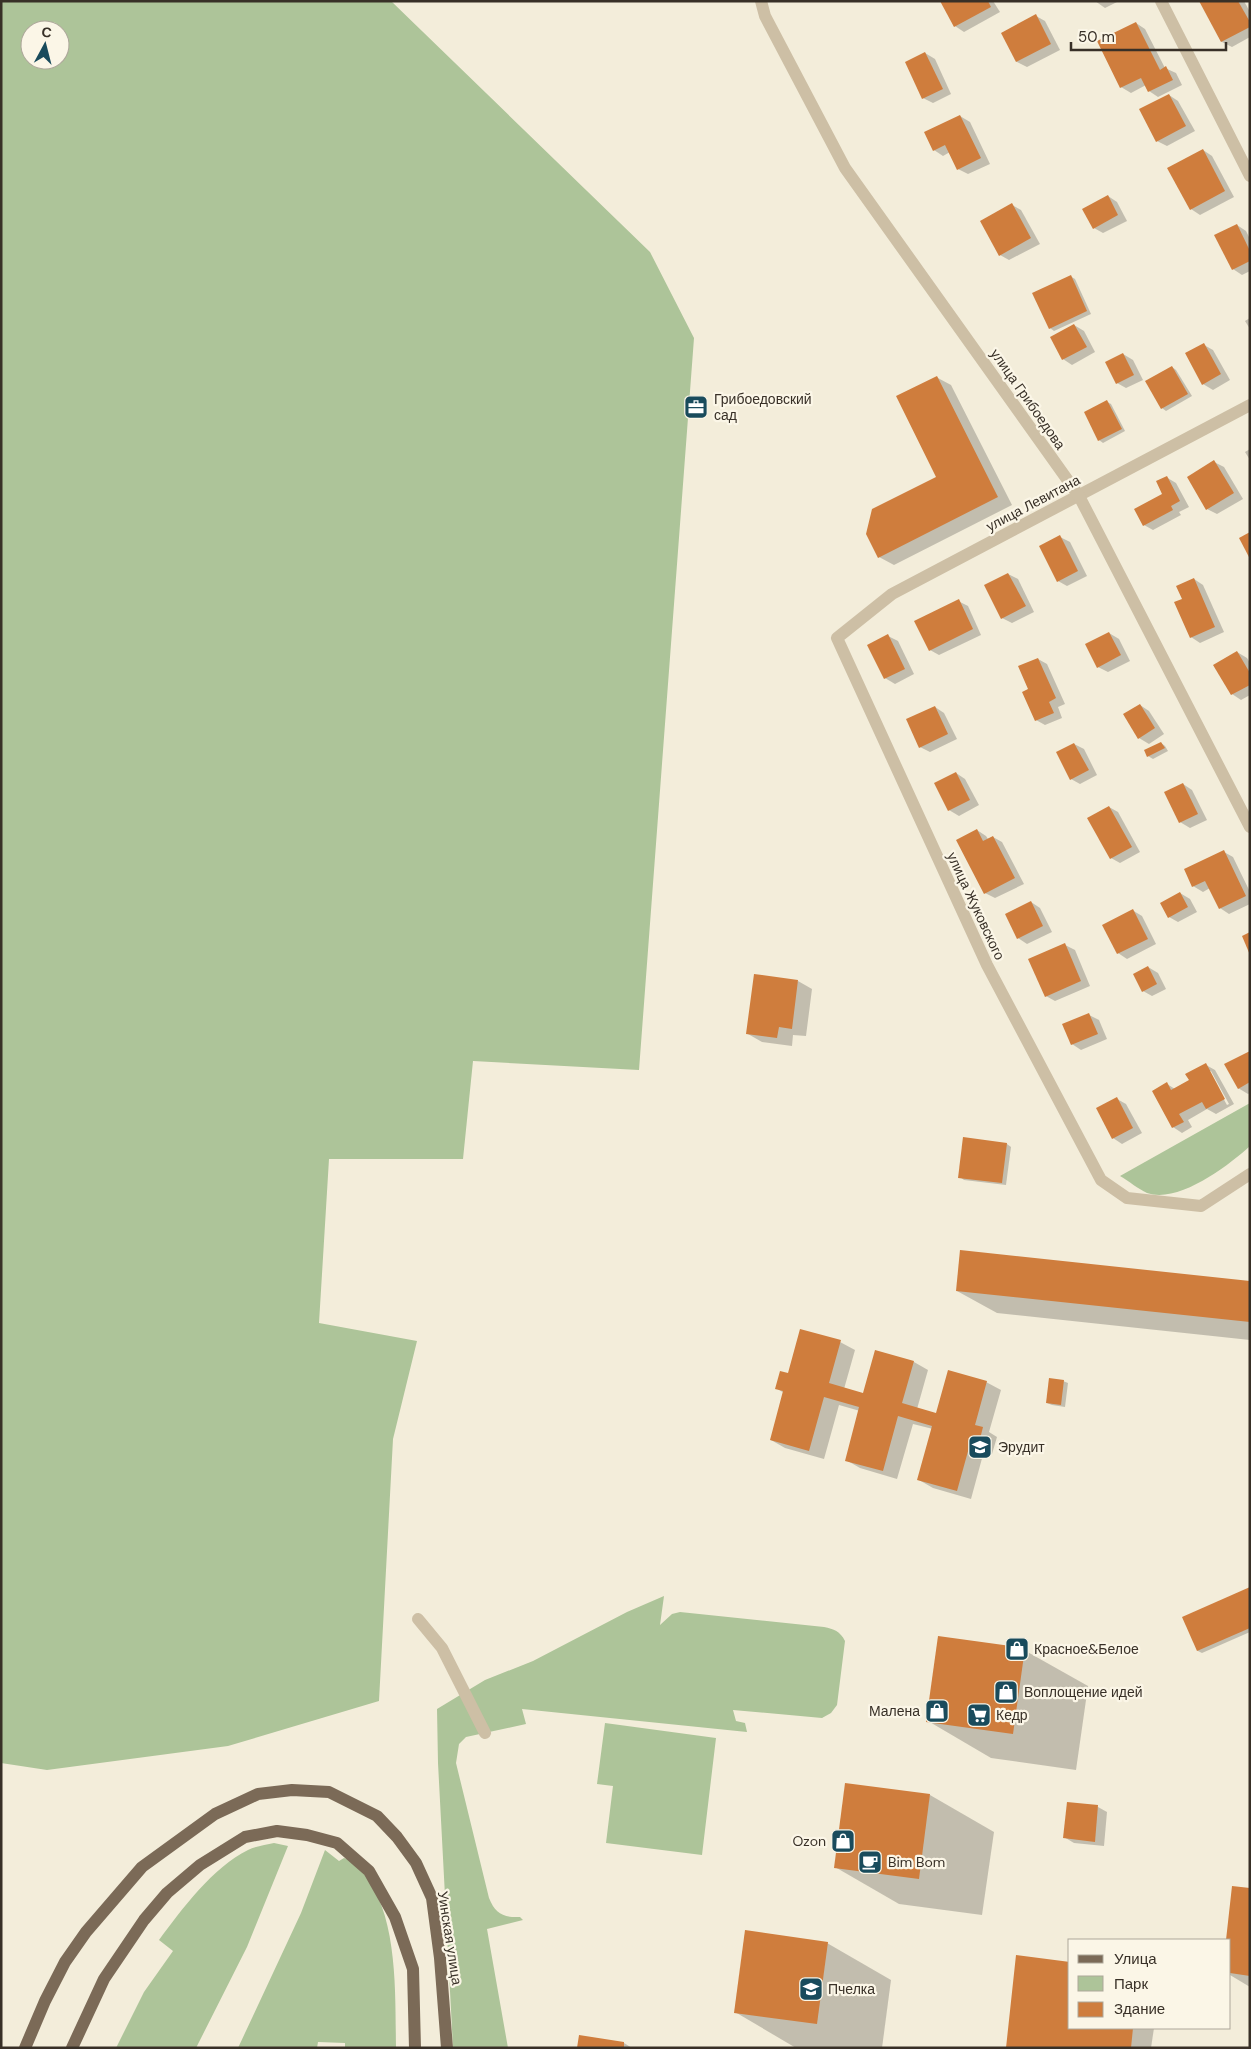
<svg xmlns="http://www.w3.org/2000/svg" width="1251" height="2049" font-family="'DM Sans',sans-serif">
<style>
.green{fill:#adc499;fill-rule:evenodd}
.shadow{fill:#0003;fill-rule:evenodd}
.building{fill:#cf7d3d}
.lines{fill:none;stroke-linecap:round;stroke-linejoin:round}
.minor{stroke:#cdbfa5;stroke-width:12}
.tertiary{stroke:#cdbfa5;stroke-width:12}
.primary{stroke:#7b6a57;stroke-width:12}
.labels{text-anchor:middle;stroke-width:4.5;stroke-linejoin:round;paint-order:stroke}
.poi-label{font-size:14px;fill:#383027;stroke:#fbf6e7;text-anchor:start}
.street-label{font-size:14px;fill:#383027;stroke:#fbf6e7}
</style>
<rect width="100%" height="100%" fill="#f3edda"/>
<g class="green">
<path d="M 1,1 L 391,1 L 650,252 L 694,338 L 639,1070 L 473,1061 L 463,1159 L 329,1159 L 319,1323 L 417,1341 L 393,1439 L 379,1701 L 228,1746 L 47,1770 L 1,1763 ZM 30,30 L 60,30 L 60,60 L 30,60 Z"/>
<path d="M 1250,1103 L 1250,1146 C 1228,1166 1178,1204 1147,1193 C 1138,1189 1129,1181 1120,1176 Z"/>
<path d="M 664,1596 L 660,1625 L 672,1614 L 680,1612 L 824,1627 C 834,1629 840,1631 845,1641 L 837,1705 L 831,1713 L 822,1718 L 733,1710 L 736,1721 L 745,1723 L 747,1732 L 522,1709 L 526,1724 L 466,1737 L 459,1744 L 456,1763 L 489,1898 C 495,1913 503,1918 520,1917 L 523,1920 L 487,1929 L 508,2048 L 453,2048 L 438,1763 L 437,1709 L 485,1680 L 533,1661 L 627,1612 Z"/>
<path d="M 605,1723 L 716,1738 L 702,1855 L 606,1843 L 613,1786 L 597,1784 Z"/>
<path d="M 274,1843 L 288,1846 L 247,1947 L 196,2048 L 116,2048 L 144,1992 L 173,1951 L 159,1940 C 182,1909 213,1867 248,1850 C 256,1846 266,1845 274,1843 Z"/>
<path d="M 325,1850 L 339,1861 L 344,1858 C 353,1860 356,1865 362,1871 C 399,1914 395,1994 396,2048 L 345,2048 L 345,2043 L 318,2042 L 317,2048 L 238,2048 L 301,1913 Z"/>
</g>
<g class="shadow">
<path d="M 941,1 L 993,1 L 1000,12 L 964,32 L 955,26 Z"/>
<path d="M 1095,1 L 1119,1 L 1105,8 Z"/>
<path d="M 1200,1 L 1244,1 L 1250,12 L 1250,37 L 1232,47 L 1222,42 Z"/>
<path d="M 1036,16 L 1045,21 L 1060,50 L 1027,67 L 1017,62 L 1002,33 Z"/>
<path d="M 1136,23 L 1145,29 L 1165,68 L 1176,73 L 1182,85 L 1158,97 L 1149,91 L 1146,85 L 1131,93 L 1121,87 Z"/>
<path d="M 925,53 L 935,59 L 951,94 L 933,103 L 923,98 Z"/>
<path d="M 1169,95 L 1178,101 L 1195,131 L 1167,146 L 1157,141 Z"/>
<path d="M 960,116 L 970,122 L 990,164 L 968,174 L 958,169 L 950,152 L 943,156 L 934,150 Z"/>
<path d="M 1203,150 L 1212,156 L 1234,197 L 1200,215 L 1191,209 Z"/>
<path d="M 1108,196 L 1117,202 L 1127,221 L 1103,233 L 1094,228 Z"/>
<path d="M 1012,205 L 1021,210 L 1040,244 L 1009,260 L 1000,255 Z"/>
<path d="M 1237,225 L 1246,231 L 1250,239 L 1250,271 L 1242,275 L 1233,269 Z"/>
<path d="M 1070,276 L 1075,279 L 1091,314 L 1054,331 L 1050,328 Z"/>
<path d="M 1250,318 L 1250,329 L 1245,321 Z"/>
<path d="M 1074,325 L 1084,331 L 1095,352 L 1072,365 L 1063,359 Z"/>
<path d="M 1204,345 L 1213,350 L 1230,380 L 1213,390 L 1203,384 Z"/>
<path d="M 1123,354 L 1133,360 L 1143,380 L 1126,388 L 1117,383 Z"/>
<path d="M 1172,367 L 1176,370 L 1192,396 L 1166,411 L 1162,408 Z"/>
<path d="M 936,377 L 951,385 L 1012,505 L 894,565 L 879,557 L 938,477 Z"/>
<path d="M 1107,402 L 1111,404 L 1125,431 L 1103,443 L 1099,440 Z"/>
<path d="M 699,404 L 703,406 L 702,413 L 692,410 Z"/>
<path d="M 1250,449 L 1250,460 L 1245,452 Z"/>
<path d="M 1214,462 L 1224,467 L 1243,499 L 1217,514 L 1207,509 Z"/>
<path d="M 1166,477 L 1176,483 L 1189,507 L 1179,512 L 1181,515 L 1153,530 L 1144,525 L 1164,494 Z"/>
<path d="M 1060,537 L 1070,542 L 1087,576 L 1067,586 L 1058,581 Z"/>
<path d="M 1008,574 L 1018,579 L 1034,612 L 1012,623 L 1002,618 Z"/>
<path d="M 1194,579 L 1203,585 L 1224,632 L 1200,643 L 1191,637 Z"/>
<path d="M 958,601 L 968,606 L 981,635 L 939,655 L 930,650 Z"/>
<path d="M 1109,633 L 1119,639 L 1130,661 L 1108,672 L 1098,667 Z"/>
<path d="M 888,636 L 898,641 L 914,674 L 895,684 L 885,678 Z"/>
<path d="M 1237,652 L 1247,658 L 1250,663 L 1250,695 L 1241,700 L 1232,694 Z"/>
<path d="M 1038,659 L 1047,664 L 1065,704 L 1058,707 L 1062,718 L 1045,725 L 1036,720 L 1030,690 Z"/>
<path d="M 1140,705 L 1149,711 L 1164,734 L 1149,744 L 1139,738 Z"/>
<path d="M 935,707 L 944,713 L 957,739 L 930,752 L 920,747 Z"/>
<path d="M 1161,743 L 1165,746 L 1168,751 L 1153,759 L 1148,756 Z"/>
<path d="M 1074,744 L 1084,749 L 1097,775 L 1080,784 L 1071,779 Z"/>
<path d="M 956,773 L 965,779 L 979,805 L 959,816 L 949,810 Z"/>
<path d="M 1183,784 L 1192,790 L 1207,820 L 1190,828 L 1180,822 L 1166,792 Z"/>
<path d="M 1109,807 L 1118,812 L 1140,852 L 1120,863 L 1111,858 Z"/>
<path d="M 977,830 L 986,836 L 988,839 L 993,837 L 1002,842 L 1024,884 L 995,898 L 985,893 Z"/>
<path d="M 1224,852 L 1233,857 L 1250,892 L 1250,904 L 1229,914 L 1220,908 L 1210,888 L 1203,892 L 1193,886 Z"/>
<path d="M 1180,893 L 1190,899 L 1197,912 L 1178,922 L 1169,917 Z"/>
<path d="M 1031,902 L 1040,908 L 1052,932 L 1027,944 L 1018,938 Z"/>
<path d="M 1132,910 L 1142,916 L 1156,944 L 1127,959 L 1118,953 Z"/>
<path d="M 1065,945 L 1075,950 L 1090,986 L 1055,1001 L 1046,996 Z"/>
<path d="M 1148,967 L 1158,973 L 1166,989 L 1152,996 L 1143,991 Z"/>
<path d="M 798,981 L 812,989 L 806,1036 L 793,1035 L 792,1046 L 762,1042 L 748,1034 Z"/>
<path d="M 1089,1015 L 1099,1020 L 1107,1039 L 1081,1050 L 1072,1044 Z"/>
<path d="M 1250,1052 L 1250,1093 L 1248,1094 L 1238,1088 Z"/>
<path d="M 1206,1065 L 1215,1070 L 1234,1104 L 1216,1114 L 1207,1109 L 1188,1120 L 1192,1127 L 1182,1133 L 1173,1127 L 1167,1084 L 1175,1089 L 1190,1080 ZM 1208,1071 L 1211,1071 L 1229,1104 L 1227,1105 Z"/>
<path d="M 1117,1099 L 1126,1104 L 1142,1133 L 1122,1144 L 1113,1138 Z"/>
<path d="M 964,1139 L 1007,1144 L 1011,1147 L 1006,1185 L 964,1180 L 960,1177 Z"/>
<path d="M 1250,1283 L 1250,1340 L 997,1313 L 957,1291 Z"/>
<path d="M 840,1342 L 855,1350 L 844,1389 L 864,1394 L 876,1351 L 914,1362 L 928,1370 L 917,1409 L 937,1414 L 986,1382 L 1001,1390 L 989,1432 L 997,1437 L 992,1454 L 984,1451 L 971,1499 L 933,1488 L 919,1480 L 933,1429 L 913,1424 L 897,1479 L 860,1468 L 846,1460 L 860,1411 L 839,1405 L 824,1459 L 785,1448 L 771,1440 L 784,1393 L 776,1388 L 789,1375 Z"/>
<path d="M 1063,1381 L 1068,1383 L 1065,1407 L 1052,1405 L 1047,1403 Z"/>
<path d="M 1250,1588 L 1250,1632 L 1202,1653 L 1198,1651 L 1183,1618 Z"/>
<path d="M 1024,1650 L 1088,1686 L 1076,1770 L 991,1758 L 928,1721 Z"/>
<path d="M 930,1795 L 994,1832 L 982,1915 L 899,1904 L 835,1867 Z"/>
<path d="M 1068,1804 L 1098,1807 L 1107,1812 L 1104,1846 L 1074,1843 L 1064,1837 Z"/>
<path d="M 1233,1887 L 1250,1889 L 1250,1987 L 1230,1975 L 1230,1940 L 1227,1940 Z"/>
<path d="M 827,1943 L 891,1980 L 882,2048 L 796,2048 L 735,2012 Z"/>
<path d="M 1070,2028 L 1154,2028 L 1151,2048 L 1007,2048 Z"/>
<path d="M 624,2043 L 632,2048 L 579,2048 Z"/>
</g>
<g class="building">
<path d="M 940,1 L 988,1 L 991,7 L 954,27 Z"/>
<path d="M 1199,1 L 1238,1 L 1250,22 L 1250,27 L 1221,42 Z"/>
<path d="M 1036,14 L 1051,44 L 1016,62 L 1001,33 Z"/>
<path d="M 1136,22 L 1160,70 L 1166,66 L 1173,80 L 1148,92 L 1141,78 L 1120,88 L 1097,41 Z"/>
<path d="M 925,52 L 943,89 L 922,99 L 905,62 Z"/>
<path d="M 1169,94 L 1186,126 L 1156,142 L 1139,109 Z"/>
<path d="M 960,115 L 981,158 L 957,170 L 945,145 L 933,151 L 924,132 Z"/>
<path d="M 1203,149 L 1225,191 L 1190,210 L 1167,168 Z"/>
<path d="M 1108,195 L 1118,215 L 1093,229 L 1082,209 Z"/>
<path d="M 1012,203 L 1031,238 L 999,256 L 980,221 Z"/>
<path d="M 1237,224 L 1250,251 L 1250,261 L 1232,270 L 1214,235 Z"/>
<path d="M 1071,275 L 1087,311 L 1049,329 L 1032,293 Z"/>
<path d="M 1074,324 L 1087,347 L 1062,360 L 1050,337 Z"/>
<path d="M 1204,343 L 1221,374 L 1202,385 L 1185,353 Z"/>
<path d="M 1123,353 L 1134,375 L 1116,384 L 1105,362 Z"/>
<path d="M 1172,366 L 1188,394 L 1161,409 L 1145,381 Z"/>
<path d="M 937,376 L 998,497 L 878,558 L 866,534 L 872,509 L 936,477 L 896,396 Z"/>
<path d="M 1107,400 L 1122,429 L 1098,441 L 1084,412 Z"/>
<path d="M 691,402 L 699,402 L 698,411 L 690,410 Z"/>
<path d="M 1214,460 L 1234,493 L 1206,510 L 1187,477 Z"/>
<path d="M 1167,476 L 1180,501 L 1171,506 L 1173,510 L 1143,526 L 1134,509 L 1162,494 L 1156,481 Z"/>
<path d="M 1250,532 L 1250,559 L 1239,538 Z"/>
<path d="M 1060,535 L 1078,571 L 1057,582 L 1039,546 Z"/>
<path d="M 1008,573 L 1026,606 L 1001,619 L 984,585 Z"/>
<path d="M 1194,578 L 1215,627 L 1190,638 L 1174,602 L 1182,599 L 1176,586 Z"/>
<path d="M 959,599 L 973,629 L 929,651 L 914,621 Z"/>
<path d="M 1109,632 L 1121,655 L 1097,668 L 1085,644 Z"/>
<path d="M 888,634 L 905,669 L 884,679 L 867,645 Z"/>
<path d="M 1237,651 L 1250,673 L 1250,685 L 1231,695 L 1213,665 Z"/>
<path d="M 1038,658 L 1056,698 L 1049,702 L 1054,713 L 1035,721 L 1022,692 L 1028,689 L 1018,666 Z"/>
<path d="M 1140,704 L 1155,728 L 1138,739 L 1123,714 Z"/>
<path d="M 935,706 L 948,734 L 919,748 L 906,719 Z"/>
<path d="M 1161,742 L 1165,748 L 1147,757 L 1144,750 Z"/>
<path d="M 1074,743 L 1089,770 L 1070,780 L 1056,752 Z"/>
<path d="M 956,772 L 970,800 L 948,811 L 934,783 Z"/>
<path d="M 1183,783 L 1198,814 L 1179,823 L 1164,792 Z"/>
<path d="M 1109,806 L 1132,847 L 1110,859 L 1087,818 Z"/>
<path d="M 977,829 L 983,841 L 993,836 L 1015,878 L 984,894 L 956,840 Z"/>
<path d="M 1224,850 L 1246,896 L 1219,909 L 1205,881 L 1192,887 L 1184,869 Z"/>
<path d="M 1180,892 L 1188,907 L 1168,918 L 1160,903 Z"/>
<path d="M 1031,901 L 1043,926 L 1017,939 L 1005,914 Z"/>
<path d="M 1133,909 L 1148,939 L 1117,954 L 1102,925 Z"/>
<path d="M 1250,932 L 1250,955 L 1242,936 Z"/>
<path d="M 1065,943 L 1081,981 L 1045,997 L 1028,959 Z"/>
<path d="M 1148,966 L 1157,984 L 1142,992 L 1133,974 Z"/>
<path d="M 754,974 L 798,980 L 792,1029 L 779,1027 L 777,1038 L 746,1034 Z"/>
<path d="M 1089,1013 L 1098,1034 L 1071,1045 L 1062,1024 Z"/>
<path d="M 1250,1051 L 1250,1082 L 1238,1089 L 1224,1064 Z"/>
<path d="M 1206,1063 L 1225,1099 L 1206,1109 L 1202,1102 L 1179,1114 L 1184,1122 L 1172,1128 L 1152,1091 L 1167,1082 L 1171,1090 L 1189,1080 L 1185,1074 Z"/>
<path d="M 1117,1097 L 1133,1128 L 1112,1139 L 1096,1108 Z"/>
<path d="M 963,1137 L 1007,1143 L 1002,1183 L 958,1178 Z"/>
<path d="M 960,1250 L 1250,1281 L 1250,1322 L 956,1291 Z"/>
<path d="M 800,1329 L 841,1340 L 829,1383 L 863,1393 L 875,1350 L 914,1361 L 902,1403 L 936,1413 L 948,1370 L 987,1381 L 975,1425 L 983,1427 L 978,1447 L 970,1444 L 957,1491 L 917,1480 L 932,1426 L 898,1416 L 883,1471 L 845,1461 L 859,1407 L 824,1397 L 809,1451 L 770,1440 L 783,1391 L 775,1389 L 780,1371 L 788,1373 Z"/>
<path d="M 1049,1378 L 1064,1380 L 1061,1405 L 1046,1403 Z"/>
<path d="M 1250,1587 L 1250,1628 L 1197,1651 L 1182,1617 Z"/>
<path d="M 938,1636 L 1025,1648 L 1013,1734 L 926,1722 Z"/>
<path d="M 845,1783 L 930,1794 L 919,1879 L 834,1868 Z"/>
<path d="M 1067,1802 L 1098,1805 L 1095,1842 L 1063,1838 Z"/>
<path d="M 1232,1886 L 1250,1888 L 1250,1976 L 1230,1973 L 1230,1940 L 1226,1940 Z"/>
<path d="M 745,1930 L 828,1942 L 817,2024 L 734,2013 Z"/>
<path d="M 1016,1955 L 1070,1962 L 1070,2028 L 1133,2028 L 1131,2048 L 1006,2048 Z"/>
<path d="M 579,2035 L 624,2042 L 624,2048 L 577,2048 Z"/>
</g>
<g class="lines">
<g class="minor">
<path d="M 1161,1 L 1250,176"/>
<path d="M 1250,405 L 892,594 L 837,638 L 987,965 L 1101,1180 L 1127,1198 L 1201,1206 L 1250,1174"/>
<path d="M 418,1619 L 442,1648 L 485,1733"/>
</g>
<path class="tertiary" d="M 761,1 L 765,16 L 845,168 L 1079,496 L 1250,827"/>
<g class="primary">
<path d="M 25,2048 L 45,2001 L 65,1962 L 86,1932 L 142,1867 L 215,1814 L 258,1794 L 292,1790 L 329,1792 L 377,1816 L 397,1837 L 416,1863 L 432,1898 L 440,1958 L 447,2048"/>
<path d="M 72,2048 L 104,1979 L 144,1920 L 167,1893 L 200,1865 L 245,1837 L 277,1831 L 307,1835 L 337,1843 L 369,1871 L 395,1917 L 413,1969 L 415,2048"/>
</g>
</g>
<defs>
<g id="office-square" transform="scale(1.25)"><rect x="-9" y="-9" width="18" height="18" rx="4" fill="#194b5c" stroke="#fbf6e7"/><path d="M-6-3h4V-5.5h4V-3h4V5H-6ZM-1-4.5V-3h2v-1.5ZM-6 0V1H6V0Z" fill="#fff"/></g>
<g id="school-square" transform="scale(1.25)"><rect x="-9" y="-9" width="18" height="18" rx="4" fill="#194b5c" stroke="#fbf6e7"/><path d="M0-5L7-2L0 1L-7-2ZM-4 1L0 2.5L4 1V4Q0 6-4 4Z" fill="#fff"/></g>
<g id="shop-square" transform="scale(1.25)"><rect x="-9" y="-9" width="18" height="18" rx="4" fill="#194b5c" stroke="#fbf6e7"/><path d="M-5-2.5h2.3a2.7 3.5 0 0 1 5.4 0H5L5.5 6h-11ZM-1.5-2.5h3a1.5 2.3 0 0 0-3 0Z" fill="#fff"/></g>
<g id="supermarket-square" transform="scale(1.25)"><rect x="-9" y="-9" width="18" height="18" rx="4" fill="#194b5c" stroke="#fbf6e7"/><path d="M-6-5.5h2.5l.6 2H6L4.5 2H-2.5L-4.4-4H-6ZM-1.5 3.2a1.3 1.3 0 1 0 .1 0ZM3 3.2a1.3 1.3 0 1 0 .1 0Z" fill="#fff"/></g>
<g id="cafe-square" transform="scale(1.25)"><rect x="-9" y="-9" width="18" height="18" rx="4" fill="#194b5c" stroke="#fbf6e7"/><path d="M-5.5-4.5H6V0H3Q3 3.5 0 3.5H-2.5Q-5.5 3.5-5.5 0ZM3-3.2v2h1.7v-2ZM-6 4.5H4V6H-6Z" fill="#fff"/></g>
</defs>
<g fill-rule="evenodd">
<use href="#office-square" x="696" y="407"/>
<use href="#school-square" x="980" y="1447"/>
<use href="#shop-square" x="1017" y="1649"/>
<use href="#shop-square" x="1006" y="1692"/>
<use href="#shop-square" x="937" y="1711"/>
<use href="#supermarket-square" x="979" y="1715"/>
<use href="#shop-square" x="843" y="1841"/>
<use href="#cafe-square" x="870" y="1862"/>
<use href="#school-square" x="811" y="1989"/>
</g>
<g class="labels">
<g class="poi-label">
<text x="714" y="404">Грибоедовский<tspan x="714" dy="16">сад</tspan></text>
<text x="998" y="1452">Эрудит</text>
<text x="1034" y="1654">Красное&amp;Белое</text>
<text x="1024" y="1697">Воплощение идей</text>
<text x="920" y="1716" text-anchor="end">Малена</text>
<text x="996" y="1720">Кедр</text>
<text x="826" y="1846" text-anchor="end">Ozon</text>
<text x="888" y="1867">Bim Bom</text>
<text x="828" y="1994">Пчелка</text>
</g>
<g class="street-label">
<text transform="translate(1028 399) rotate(55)" y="5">улица Грибоедова</text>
<text transform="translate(1033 503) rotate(-28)" y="5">улица Левитана</text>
<text transform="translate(976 906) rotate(65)" y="5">улица Жуковского</text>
<text transform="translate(450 1938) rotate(81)" y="5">Уинская улица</text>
</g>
</g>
<rect width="1251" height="2049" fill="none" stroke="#383027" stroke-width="5"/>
<rect x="1068" y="1939" width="162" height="90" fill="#fbf6e7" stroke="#ada79a"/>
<rect x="1078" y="1955" width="25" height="8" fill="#7b6a57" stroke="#ada79a"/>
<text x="1114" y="1964" font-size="15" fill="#383027">Улица</text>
<rect x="1078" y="1976" width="25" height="15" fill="#adc499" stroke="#ada79a"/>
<text x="1114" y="1989" font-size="15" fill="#383027">Парк</text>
<rect x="1078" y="2002" width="25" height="15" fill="#cf7d3d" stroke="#ada79a"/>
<text x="1114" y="2014" font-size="15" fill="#383027">Здание</text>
<g transform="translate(45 45) rotate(7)"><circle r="24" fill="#fbf6e7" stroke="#ada79a"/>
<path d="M0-4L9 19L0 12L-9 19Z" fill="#194b5c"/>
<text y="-8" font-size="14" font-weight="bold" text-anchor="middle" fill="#383027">С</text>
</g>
<path d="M1071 42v8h155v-8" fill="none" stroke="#383027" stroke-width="2.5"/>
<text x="1078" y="42" font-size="15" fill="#383027" stroke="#fbf6e7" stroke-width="4" paint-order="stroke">50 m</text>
</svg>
